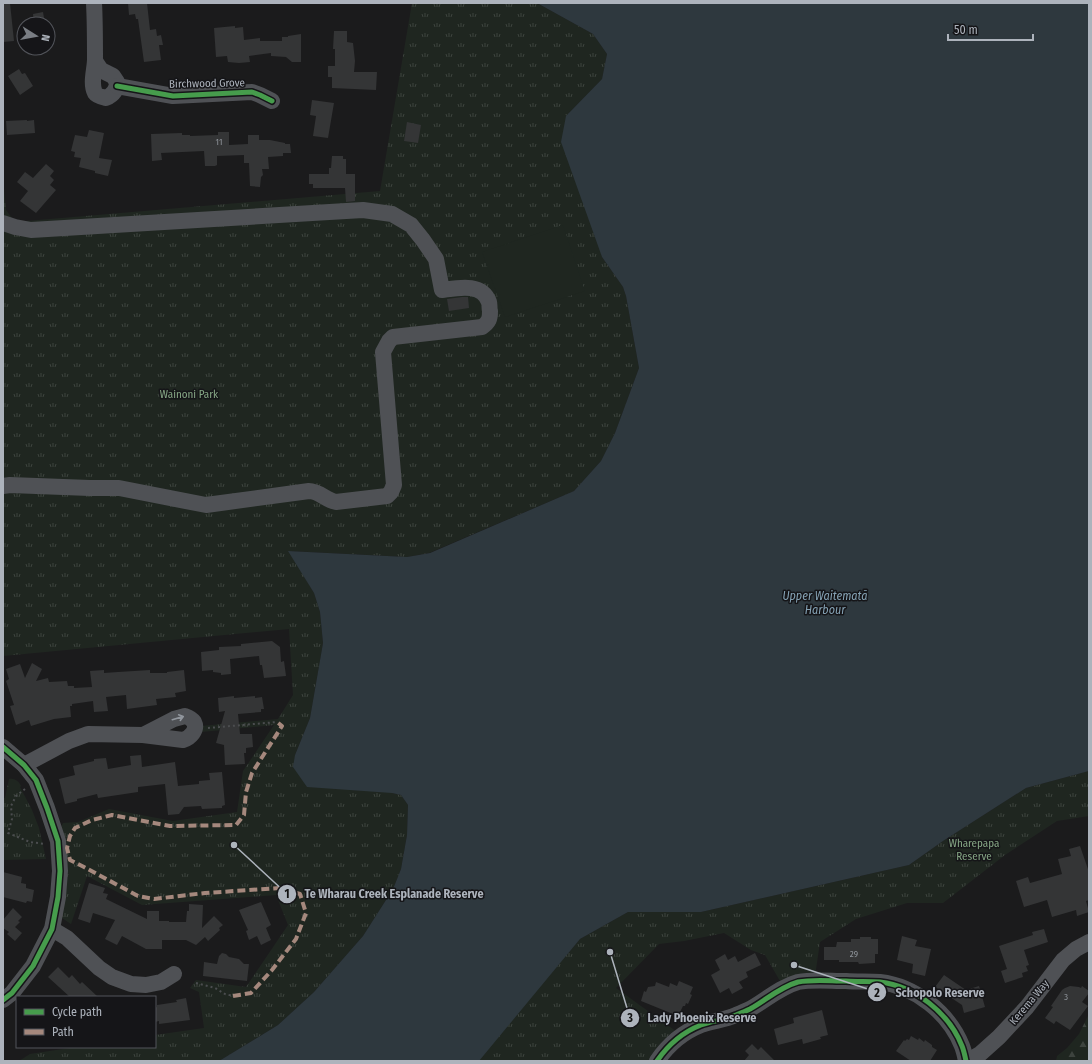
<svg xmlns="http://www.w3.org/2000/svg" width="1092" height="1064" font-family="'Fira Sans Condensed',sans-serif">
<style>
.forest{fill:url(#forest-firs)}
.park{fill:url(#park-tufts)}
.pitch{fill:#1f2620}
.water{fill:#2e383e}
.building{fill:#343536}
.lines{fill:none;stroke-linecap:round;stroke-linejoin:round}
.path{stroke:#4b4d4f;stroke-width:2;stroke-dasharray:2 3;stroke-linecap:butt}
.minor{stroke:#4f5155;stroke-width:16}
.quiet{stroke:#a5887d;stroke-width:4;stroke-dasharray:8 4;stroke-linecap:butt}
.cycleway-casing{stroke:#151518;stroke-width:8}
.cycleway{stroke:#469c4c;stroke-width:5}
.oneway{stroke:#91969d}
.labels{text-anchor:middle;stroke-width:3;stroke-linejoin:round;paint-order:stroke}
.number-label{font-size:9px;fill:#8f949a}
.street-label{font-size:11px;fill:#adb3bc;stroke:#151518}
.park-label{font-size:11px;fill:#86a685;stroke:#151518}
.water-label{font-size:12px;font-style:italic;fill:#86a3b5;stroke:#151518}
.leader{fill:none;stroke:#adb3bc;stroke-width:1.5}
.callout-dot{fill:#adb3bc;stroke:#151518;stroke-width:1.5}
.mark-label{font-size:12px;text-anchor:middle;font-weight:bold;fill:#111}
.callout-label{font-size:12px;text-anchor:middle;font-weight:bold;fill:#adb3bc;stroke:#151518;stroke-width:3;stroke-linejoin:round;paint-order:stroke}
</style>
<defs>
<pattern id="forest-firs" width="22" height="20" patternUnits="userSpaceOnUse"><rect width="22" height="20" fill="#1f2620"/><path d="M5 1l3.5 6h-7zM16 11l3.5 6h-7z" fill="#3d433e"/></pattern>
<pattern id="park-tufts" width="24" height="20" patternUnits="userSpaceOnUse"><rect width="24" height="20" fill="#1f2620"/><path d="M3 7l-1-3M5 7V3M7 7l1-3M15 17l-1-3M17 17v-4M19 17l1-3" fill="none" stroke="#3d433e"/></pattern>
</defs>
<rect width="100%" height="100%" fill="#1b1b1c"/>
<g class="forest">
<path d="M 9,779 C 14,778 19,781 21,786 L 3,808 L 3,798 L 5,798 Z"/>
<path d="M 1089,1014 L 1089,1061 L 1056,1061 L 1057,1056 L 1067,1048 L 1079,1034 Z"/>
</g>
<g class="park">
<path d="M 412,3 L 537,3 L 593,34 L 607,54 L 602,79 L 566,116 L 602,257 L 623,287 L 626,296 L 639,368 L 615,433 L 601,461 L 574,491 L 429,553 L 407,557 L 289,551 L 314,593 L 320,612 L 323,643 L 310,718 L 295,755 L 392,793 L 401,795 L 408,805 L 407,835 L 401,869 L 393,889 L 363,936 L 314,992 L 278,1025 L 219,1061 L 19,1061 L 30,1054 L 76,1047 L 155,1047 L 155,1035 L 204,1028 L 199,992 L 190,988 L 196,980 L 246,987 L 288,925 L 276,895 L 142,905 L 87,876 L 71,924 L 62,918 L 60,829 L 63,823 L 78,822 L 109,809 L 173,821 L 237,812 L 243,771 L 274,725 L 201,732 L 201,726 L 278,719 L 293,695 L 289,629 L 3,656 L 3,177 L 6,210 L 15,222 L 380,191 Z"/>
<path d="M 1089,771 L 1089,816 L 1057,821 L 1005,855 L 943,903 L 907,903 L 856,919 L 820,942 L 815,976 L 780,981 L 765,955 L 751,950 L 724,933 L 684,941 L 659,944 L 616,988 L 677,1032 L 659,1048 L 649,1061 L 475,1061 L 580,939 L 628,912 L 701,912 L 909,865 L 943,841 L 1026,788 Z"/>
<path d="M 19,785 L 32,810 L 39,828 L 46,859 L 3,860 L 3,803 Z"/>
</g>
<path class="pitch" d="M 563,225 L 585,291 L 505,317 L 482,252 Z"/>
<path class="water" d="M 537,3 L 1089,3 L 1089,771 L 1026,788 L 943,841 L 909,865 L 701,912 L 628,912 L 580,939 L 479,1061 L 219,1061 L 278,1025 L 314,992 L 363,936 L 393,889 L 401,869 L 407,835 L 408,805 L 401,795 L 392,793 L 307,787 L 293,767 L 295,755 L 310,718 L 323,643 L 320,612 L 314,593 L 288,551 L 407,557 L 430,553 L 574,491 L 601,461 L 615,433 L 639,368 L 626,296 L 623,287 L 602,257 L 561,142 L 566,116 L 602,79 L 607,54 L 593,34 Z"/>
<g class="building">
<path d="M 3,3 L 10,3 L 14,41 L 3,42 Z"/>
<path d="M 128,3 L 147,3 L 150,30 L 156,29 L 157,36 L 161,35 L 163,45 L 159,45 L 161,60 L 144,62 L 138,19 L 136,19 L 135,14 L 129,15 Z"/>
<path d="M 43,12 L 45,24 L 34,24 L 33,14 Z"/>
<path d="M 235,26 L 235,28 L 243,27 L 244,40 L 260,38 L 260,41 L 282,41 L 282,37 L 288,37 L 288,36 L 301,34 L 301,62 L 292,62 L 286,57 L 271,56 L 271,53 L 249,56 L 250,62 L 239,63 L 228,62 L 227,56 L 216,57 L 214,28 Z"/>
<path d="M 334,31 L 347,31 L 347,42 L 353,43 L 355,61 L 354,72 L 377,72 L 376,90 L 332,88 L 332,77 L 328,77 L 328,66 L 335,66 L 335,49 L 333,49 Z"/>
<path d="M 19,69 L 22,74 L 25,73 L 33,86 L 20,95 L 8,76 Z"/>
<path d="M 312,100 L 334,103 L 328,138 L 313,136 L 316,116 L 310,115 Z"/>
<path d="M 27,120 L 27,121 L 34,120 L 35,133 L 7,135 L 6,121 Z"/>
<path d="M 407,122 L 421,125 L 418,143 L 404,141 Z"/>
<path d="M 89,130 L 104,133 L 99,158 L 112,160 L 108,176 L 95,173 L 95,171 L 79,167 L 81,158 L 74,157 L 75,152 L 71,151 L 75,135 L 87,137 Z"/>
<path d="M 218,132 L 229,132 L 229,145 L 248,144 L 248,135 L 259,135 L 259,140 L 270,140 L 285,143 L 285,144 L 290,144 L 291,153 L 283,153 L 283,156 L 268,157 L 269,169 L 262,169 L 263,175 L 261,177 L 260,187 L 250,186 L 249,163 L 244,163 L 244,155 L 217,156 L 217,165 L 215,166 L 205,166 L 204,151 L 161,153 L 162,160 L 152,161 L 151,134 L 182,133 L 182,135 L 190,135 L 190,136 L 218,135 Z"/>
<path d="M 332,156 L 343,156 L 343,159 L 346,159 L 346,174 L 355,174 L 355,201 L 346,202 L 345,188 L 313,188 L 313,184 L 309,184 L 309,174 L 329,174 L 329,168 L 331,168 Z"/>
<path d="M 46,164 L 54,171 L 50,176 L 54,180 L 50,185 L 56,190 L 36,213 L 20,201 L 28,191 L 17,182 L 25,172 L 33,178 Z"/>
<path d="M 462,297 L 468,297 L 469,308 L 449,311 L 447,299 Z"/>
<path d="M 272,641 L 280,647 L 281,662 L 284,661 L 286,676 L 264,678 L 262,665 L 260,665 L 259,656 L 230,659 L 231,674 L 221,675 L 221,673 L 213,672 L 213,670 L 202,671 L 201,652 L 219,650 L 219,647 L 241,646 L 241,644 Z"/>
<path d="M 32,663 L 42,669 L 36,681 L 48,678 L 49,682 L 67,681 L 68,686 L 74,686 L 74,688 L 92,687 L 90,671 L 104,670 L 104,673 L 118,672 L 150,670 L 150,673 L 167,673 L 167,672 L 184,670 L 186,691 L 175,693 L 176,697 L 156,699 L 157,705 L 127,709 L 126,695 L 106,697 L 108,711 L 94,712 L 93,701 L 72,704 L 72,706 L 70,706 L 71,717 L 54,719 L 31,726 L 29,720 L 16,725 L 10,706 L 14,705 L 6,681 L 9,679 L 6,669 L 20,664 L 25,678 Z"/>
<path d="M 234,696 L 234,698 L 255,696 L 255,698 L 262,697 L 264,709 L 261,709 L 261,712 L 238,714 L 240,734 L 252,734 L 253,747 L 246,748 L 246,753 L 244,753 L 245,764 L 225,765 L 224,745 L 216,743 L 225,711 L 219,712 L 218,698 Z"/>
<path d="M 141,755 L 142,767 L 175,762 L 178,786 L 199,784 L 199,781 L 210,780 L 209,773 L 222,772 L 225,805 L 222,806 L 222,808 L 202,809 L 201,806 L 184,807 L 179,814 L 168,815 L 165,784 L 138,787 L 138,792 L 98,798 L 97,794 L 77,799 L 77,801 L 65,804 L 59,779 L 75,775 L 73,766 L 94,761 L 94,759 L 106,758 L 108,769 L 131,765 L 130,756 Z"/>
<path d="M 1080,846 L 1089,872 L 1089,900 L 1086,901 L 1089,912 L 1077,916 L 1076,910 L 1052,917 L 1047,900 L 1024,907 L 1016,881 L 1028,877 L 1030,883 L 1062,874 L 1058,859 L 1071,856 L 1069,849 Z"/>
<path d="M 3,872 L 22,877 L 21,883 L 26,884 L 26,888 L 34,890 L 32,902 L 27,901 L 26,903 L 3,897 Z"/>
<path d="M 89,883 L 105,888 L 103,893 L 108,894 L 106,899 L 147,919 L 147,911 L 159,911 L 159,921 L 169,921 L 169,922 L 186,922 L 187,911 L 189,911 L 189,904 L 203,905 L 202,928 L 214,916 L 223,925 L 219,928 L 220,930 L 208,941 L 205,937 L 196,945 L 186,940 L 162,940 L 162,949 L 146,949 L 122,936 L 117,945 L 105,939 L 115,920 L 93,913 L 90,923 L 78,919 Z"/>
<path d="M 261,902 L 271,925 L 266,928 L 271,940 L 261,945 L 257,936 L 249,940 L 246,931 L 248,930 L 239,910 Z"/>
<path d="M 13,908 L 22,917 L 18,921 L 20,922 L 15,927 L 22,933 L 15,941 L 7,934 L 9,932 L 3,928 L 3,920 Z"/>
<path d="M 1044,929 L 1048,942 L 1024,950 L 1029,965 L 1026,966 L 1028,971 L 1022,973 L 1023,977 L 1005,983 L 1001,971 L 1007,969 L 999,946 L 1033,935 L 1032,932 Z"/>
<path d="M 902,936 L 917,940 L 915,946 L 931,949 L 925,976 L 912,973 L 913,964 L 897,960 Z"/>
<path d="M 860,937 L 871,937 L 871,939 L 878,939 L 878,954 L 875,954 L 875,963 L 859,964 L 858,962 L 839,962 L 839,960 L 824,960 L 824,947 L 836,947 L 837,942 L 851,942 L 851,939 L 860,939 Z"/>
<path d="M 222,953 L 226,954 L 229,957 L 239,959 L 244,964 L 249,964 L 247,981 L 203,976 L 204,962 L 217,964 L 219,956 Z"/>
<path d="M 755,953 L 761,965 L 746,972 L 748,977 L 739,982 L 743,988 L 732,994 L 729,988 L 720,993 L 711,975 L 720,970 L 715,960 L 725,954 L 728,960 L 735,956 L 738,962 Z"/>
<path d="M 58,967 L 69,978 L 72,975 L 80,984 L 82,982 L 98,997 L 70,997 L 48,977 Z"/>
<path d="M 944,975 L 966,990 L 979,986 L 985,1007 L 964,1013 L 962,1005 L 935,987 Z"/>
<path d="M 679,981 L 693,987 L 690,994 L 692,995 L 688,1004 L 686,1003 L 685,1006 L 683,1006 L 678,1016 L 641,1001 L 644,991 L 646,992 L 648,987 L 655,986 L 656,982 L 669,987 L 670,983 L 677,986 Z"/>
<path d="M 1070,986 L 1079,987 L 1081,988 L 1082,986 L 1089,991 L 1089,993 L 1082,1002 L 1088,1006 L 1070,1030 L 1056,1021 L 1054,1024 L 1045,1018 L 1053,1007 L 1051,1006 L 1062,990 L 1065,988 Z"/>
<path d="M 186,998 L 190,1020 L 159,1024 L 159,1021 L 155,1022 L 155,1008 L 157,1007 L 157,1005 L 177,1002 L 176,1000 Z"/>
<path d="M 822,1010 L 828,1035 L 820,1037 L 821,1039 L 803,1044 L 802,1039 L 778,1045 L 774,1029 L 794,1023 L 793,1018 Z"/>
<path d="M 911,1036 L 918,1040 L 919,1038 L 924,1042 L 925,1040 L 932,1045 L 932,1047 L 937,1050 L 930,1061 L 911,1061 L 896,1051 L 904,1040 L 905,1041 L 907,1039 L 909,1040 Z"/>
<path d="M 752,1044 L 758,1050 L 761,1047 L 775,1061 L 744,1061 L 749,1055 L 745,1051 Z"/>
</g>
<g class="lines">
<g class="path">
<path d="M 208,728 L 277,722"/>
<path d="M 25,789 L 16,796 L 11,806 L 12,819 L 8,833 L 30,842 L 45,844"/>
<path d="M 196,983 L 215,988 L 225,994 L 233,996"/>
</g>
<g class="minor">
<path d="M 94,3 C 95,22 95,40 95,59 C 95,69 90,83 95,93 C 97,96 102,97 106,98 C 113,95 117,90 117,82 L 113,76 L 101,70 L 95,61"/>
<path d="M 117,86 L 173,96 L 252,92 L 260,95 L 272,101"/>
<path d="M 3,223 L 15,227 L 31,230 L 363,210 L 392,214 L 411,225 L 423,240 L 436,259 L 442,290 C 457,288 482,282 489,302 C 490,305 489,308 490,311 C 490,319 489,322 482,327 L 393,337 L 389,341 L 383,352 L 394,485 L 391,492 L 387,496 L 336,502 C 326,500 319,491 309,491 L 206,505 L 119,488 L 90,488 L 10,485 L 3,486"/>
<path d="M 3,747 L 24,765 L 36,780 L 47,808 L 58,841 L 60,871 L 58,897 L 52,929 L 33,966 L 12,993 L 3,1000"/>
<path d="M 24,765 L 69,741 L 88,734 L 143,735 L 183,740 C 190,738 198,730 194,722 C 192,719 188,717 185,716 L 174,719 L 143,735"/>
<path d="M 52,929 L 67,938 L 99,968 L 112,977 L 131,984 L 146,985 L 161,982 L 174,974"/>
<path d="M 657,1061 C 668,1045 683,1032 701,1025 C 712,1021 725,1020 736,1015 C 741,1013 746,1011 750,1009 C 766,1000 780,987 798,982 C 813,979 830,981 846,981 C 857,982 869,981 880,982 C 915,986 949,1013 962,1046 C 964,1051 965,1056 966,1061"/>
<path d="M 968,1061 L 980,1054 L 999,1037 L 1027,1007 L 1063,960 L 1076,949 L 1089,942"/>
</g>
<path class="quiet" d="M 233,996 L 251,993 L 272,970 L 296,939 L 306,913 L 300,894 L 280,888 L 205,893 L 154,899 L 138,896 L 84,867 L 70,860 L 67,848 L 70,836 L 75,828 L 92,820 L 112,815 L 170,826 L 236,825 L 244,815 L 246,792 L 252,773 L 282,726 L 277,722"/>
<g class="cycleway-casing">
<g id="cycleway">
<path d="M 117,86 L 173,96 L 252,92 L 260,95 L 272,101"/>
<path d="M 3,747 L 24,765 L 36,780 L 47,808 L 58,841 L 60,871 L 58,897 L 52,929 L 33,966 L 12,993 L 3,1000"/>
<path d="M 657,1061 C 668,1045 683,1032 701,1025 C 712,1021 725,1020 736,1015 C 741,1013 746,1011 750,1009 C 766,1000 780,987 798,982 C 813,979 830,981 846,981 C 857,982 869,981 880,982 C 915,986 949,1013 962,1046 C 964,1051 965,1056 966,1061"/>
</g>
</g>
<use href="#cycleway" class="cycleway"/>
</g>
<defs><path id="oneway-shaft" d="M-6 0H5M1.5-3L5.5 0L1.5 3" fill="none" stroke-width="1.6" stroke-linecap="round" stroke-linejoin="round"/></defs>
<use class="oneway" href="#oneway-shaft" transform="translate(178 718) rotate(-16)"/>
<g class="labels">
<g class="number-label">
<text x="219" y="145">11</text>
<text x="854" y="957">29</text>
<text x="1066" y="1000">3</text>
</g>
<g class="street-label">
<text transform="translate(207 83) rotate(-1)" y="4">Birchwood Grove</text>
<text transform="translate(1029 1002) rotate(-50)" y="4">Kerema Way</text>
</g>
<g class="park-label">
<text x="189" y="398">Wainoni Park</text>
<text x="974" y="847">Wharepapa<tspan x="974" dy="13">Reserve</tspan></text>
</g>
<g class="water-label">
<text x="825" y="600">Upper Waitematā<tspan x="825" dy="14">Harbour</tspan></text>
</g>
</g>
<path class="leader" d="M234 845L287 894M794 965L877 992M610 952L630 1018"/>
<g class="callout-dot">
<circle cx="234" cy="845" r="4"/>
<circle cx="794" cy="965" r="4"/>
<circle cx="610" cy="952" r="4"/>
<circle cx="287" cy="894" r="10"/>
<circle cx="877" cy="992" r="10"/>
<circle cx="630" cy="1018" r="10"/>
</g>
<g class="mark-label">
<text x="287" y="898">1</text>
<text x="877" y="997">2</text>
<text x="630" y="1022">3</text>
</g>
<g class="callout-label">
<text x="394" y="898">Te Wharau Creek Esplanade Reserve</text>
<text x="940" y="997">Schopolo Reserve</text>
<text x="702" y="1022">Lady Phoenix Reserve</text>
</g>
<rect width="1092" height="1064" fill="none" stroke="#adb3bc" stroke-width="8"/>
<rect x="16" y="996" width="140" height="52" fill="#151518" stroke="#52545a"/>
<rect x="24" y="1009" width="20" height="6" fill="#469c4c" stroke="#52545a"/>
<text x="52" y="1016" font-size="12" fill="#adb3bc">Cycle path</text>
<rect x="24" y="1029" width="20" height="6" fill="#a5887d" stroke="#52545a"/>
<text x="52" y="1036" font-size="12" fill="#adb3bc">Path</text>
<g transform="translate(36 36) rotate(101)"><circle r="19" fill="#151518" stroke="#52545a"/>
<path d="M0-3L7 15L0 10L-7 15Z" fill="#7a7e84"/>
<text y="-6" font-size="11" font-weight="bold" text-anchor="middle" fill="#adb3bc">N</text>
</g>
<path d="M948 34v6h85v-6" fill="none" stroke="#adb3bc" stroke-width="2"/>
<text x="954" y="34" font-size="12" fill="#adb3bc" stroke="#151518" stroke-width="3" paint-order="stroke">50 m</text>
</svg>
